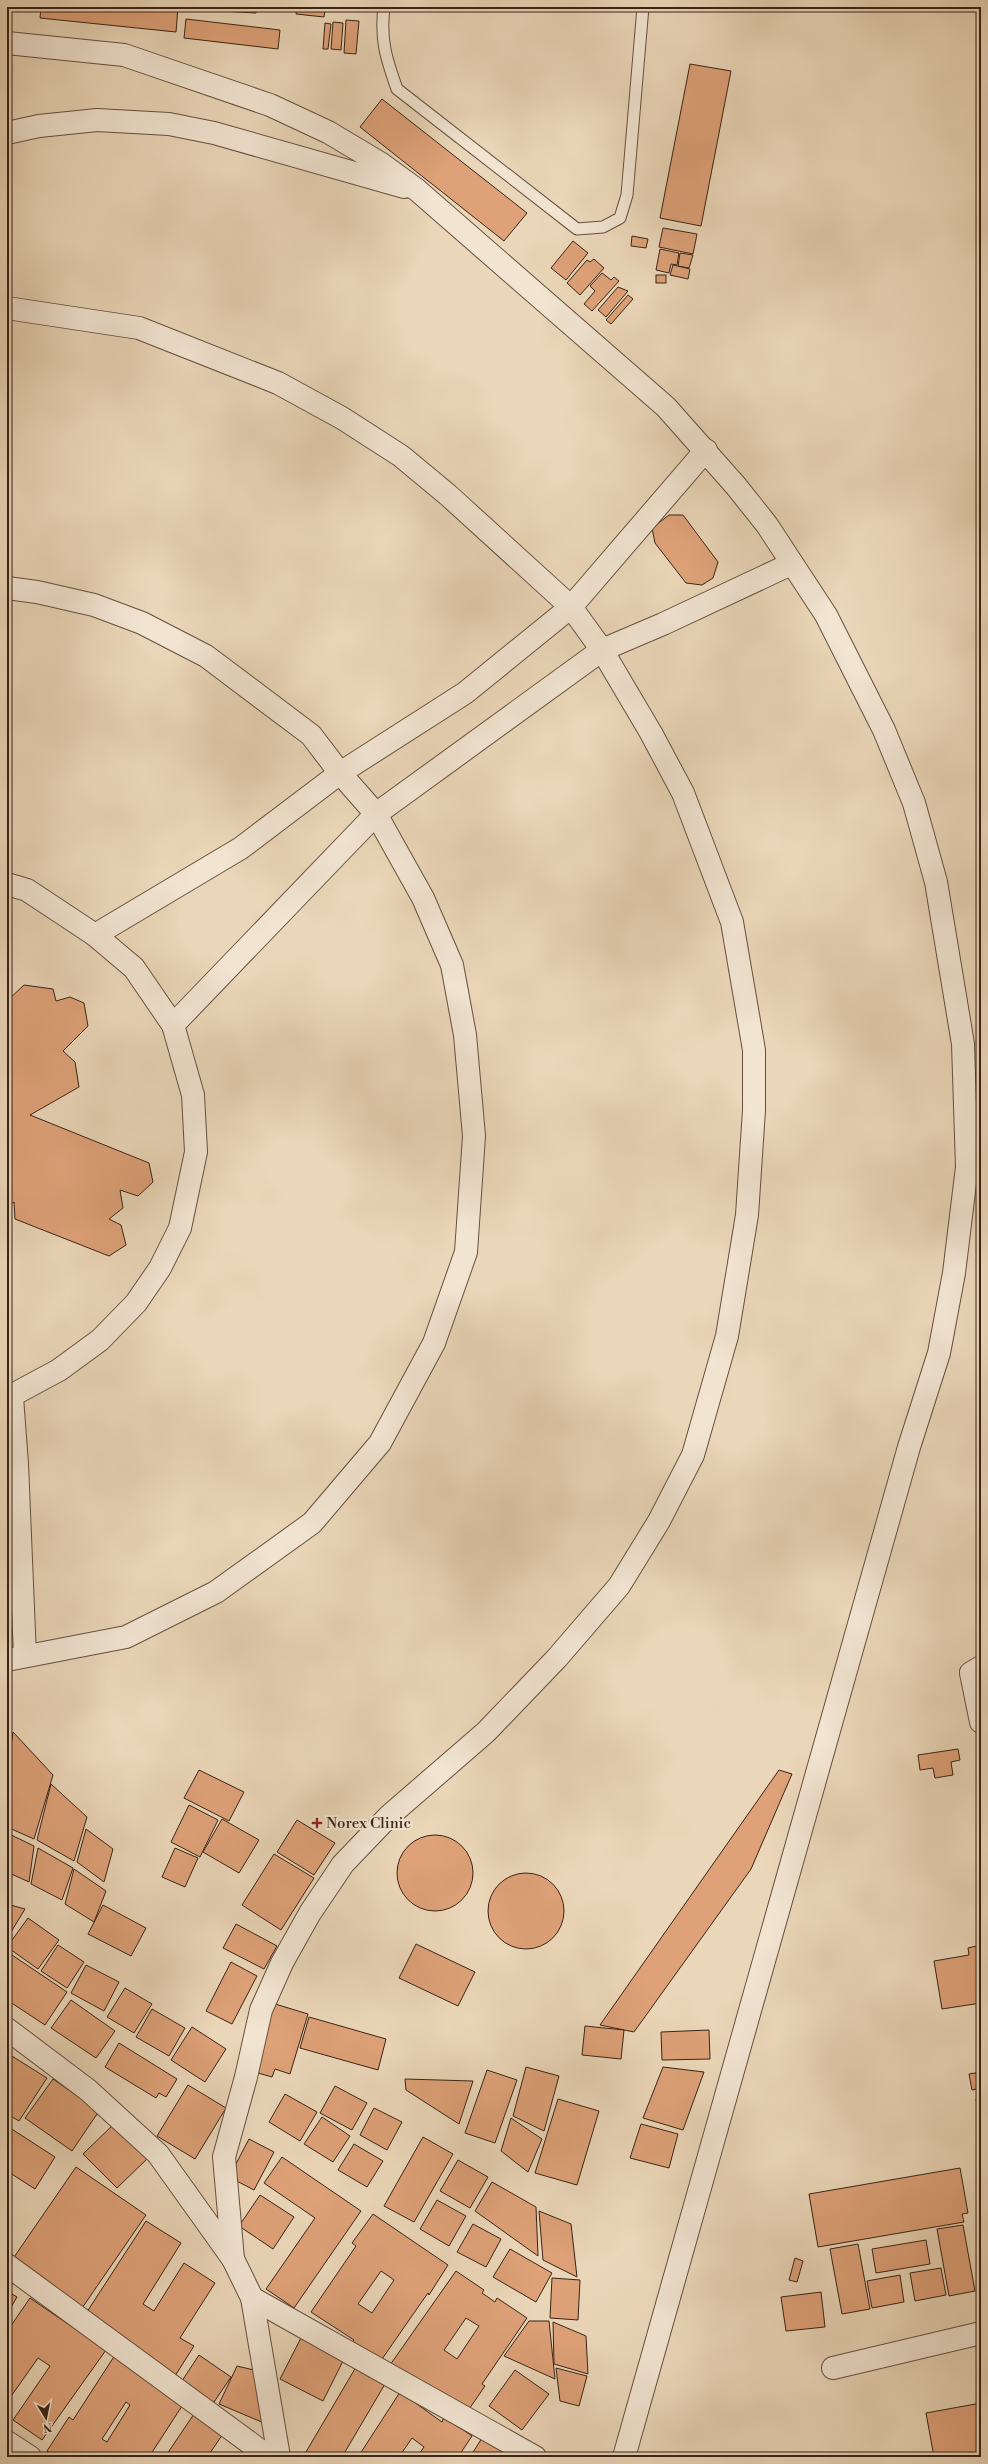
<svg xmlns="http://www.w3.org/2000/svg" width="988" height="2464" font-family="'Libre Bodoni',serif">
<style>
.building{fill:#dea178;stroke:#392316;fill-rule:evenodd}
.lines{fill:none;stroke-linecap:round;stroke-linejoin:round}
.service-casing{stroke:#65503e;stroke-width:13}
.minor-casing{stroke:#65503e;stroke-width:24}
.service{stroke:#f1e4d1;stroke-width:11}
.minor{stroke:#f1e4d1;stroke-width:22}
.poi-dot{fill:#8f2418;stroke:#f1e4d1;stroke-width:1.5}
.labels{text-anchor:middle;stroke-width:4;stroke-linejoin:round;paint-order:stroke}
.poi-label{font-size:15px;fill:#392316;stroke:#f1e4d1;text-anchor:start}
</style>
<rect width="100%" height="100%" fill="#ead6b8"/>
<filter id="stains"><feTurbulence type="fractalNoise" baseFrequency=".005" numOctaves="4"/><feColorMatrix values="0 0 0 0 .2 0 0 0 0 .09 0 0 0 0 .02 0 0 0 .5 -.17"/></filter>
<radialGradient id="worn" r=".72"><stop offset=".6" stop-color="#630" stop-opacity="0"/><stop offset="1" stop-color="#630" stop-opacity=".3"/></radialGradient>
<g class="building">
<path d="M 41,7 L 178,7 L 176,32 L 40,18 Z"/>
<path d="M 222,7 L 257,7 L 256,13 L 222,11 Z"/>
<path d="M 297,7 L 325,10 L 324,17 L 296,14 Z"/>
<path d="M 310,7 L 326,7 L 326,10 Z"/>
<path d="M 725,7 L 746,7 L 745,10 Z"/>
<path d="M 186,19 L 280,30 L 278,49 L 184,38 Z"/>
<path d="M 346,20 L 359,21 L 356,54 L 344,53 Z"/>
<path d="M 333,22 L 343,23 L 341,50 L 331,49 Z"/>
<path d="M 325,23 L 331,24 L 328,49 L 323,49 Z"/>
<path d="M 690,64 L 731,71 L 701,226 L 660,218 Z"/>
<path d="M 382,99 L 527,213 L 504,241 L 360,127 Z"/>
<path d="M 663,228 L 697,234 L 693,254 L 659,247 Z"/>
<path d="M 632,236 L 648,239 L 646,248 L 631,246 Z"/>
<path d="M 573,241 L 588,253 L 566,280 L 551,268 Z"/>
<path d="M 660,249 L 679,253 L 677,265 L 671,264 L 669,273 L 656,270 Z"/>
<path d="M 680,253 L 693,255 L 689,268 L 678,266 Z"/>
<path d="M 594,259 L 604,268 L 580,295 L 567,283 L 587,260 L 590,262 Z"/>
<path d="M 673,265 L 690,269 L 688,279 L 670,275 Z"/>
<path d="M 602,273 L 611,280 L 614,277 L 619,281 L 592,311 L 584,304 L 595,291 L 590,286 Z"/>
<rect x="656" y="275" width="10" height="8"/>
<path d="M 618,287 L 628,291 L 606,317 L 598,310 Z"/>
<path d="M 628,295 L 633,299 L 611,324 L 606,320 Z"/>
<path d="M 669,515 L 683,515 L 718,562 L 713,578 L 702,585 L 686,583 L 655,543 L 652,528 Z"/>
<path d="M 24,985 L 53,989 L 56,1001 L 70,997 L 84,1003 L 88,1026 L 63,1051 L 75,1062 L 79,1087 L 30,1115 L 149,1163 L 153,1182 L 138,1196 L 120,1190 L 123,1208 L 109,1219 L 121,1225 L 126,1245 L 109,1256 L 15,1219 L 14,1202 L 7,1207 L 7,1001 Z"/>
<path d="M 13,1732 L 53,1775 L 34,1839 L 7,1827 L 7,1776 Z"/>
<path d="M 958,1749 L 960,1760 L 951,1762 L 953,1775 L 935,1778 L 933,1768 L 920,1770 L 918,1755 Z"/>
<path d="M 199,1770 L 244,1792 L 229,1821 L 184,1798 Z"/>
<path d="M 779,1770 L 792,1774 L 751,1869 L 634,2032 L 600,2025 Z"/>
<path d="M 51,1784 L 87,1817 L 74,1861 L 37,1840 Z"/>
<path d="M 189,1805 L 218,1820 L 200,1857 L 171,1842 Z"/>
<path d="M 222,1819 L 259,1840 L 239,1873 L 203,1852 Z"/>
<path d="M 297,1820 L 335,1843 L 314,1875 L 277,1852 Z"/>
<path d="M 86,1829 L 113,1849 L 104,1882 L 77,1862 Z"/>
<path d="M 7,1833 L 34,1846 L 29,1882 L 7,1872 Z"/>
<circle cx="435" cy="1873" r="38"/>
<path d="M 38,1848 L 73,1868 L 62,1900 L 31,1884 Z"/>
<path d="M 175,1848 L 198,1858 L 185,1887 L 162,1877 Z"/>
<path d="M 274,1854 L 314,1878 L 281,1930 L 242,1905 Z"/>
<path d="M 74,1869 L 106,1891 L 94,1922 L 65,1904 Z"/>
<circle cx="526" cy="1911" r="38"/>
<path d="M 7,1904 L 25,1909 L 8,1937 L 7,1936 Z"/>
<path d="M 103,1905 L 146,1928 L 131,1956 L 88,1934 Z"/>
<path d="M 28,1918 L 59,1940 L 38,1969 L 7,1947 Z"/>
<path d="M 236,1924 L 277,1946 L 264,1969 L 223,1948 Z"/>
<path d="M 416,1944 L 475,1972 L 458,2006 L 399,1978 Z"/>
<path d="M 58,1945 L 84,1962 L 67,1988 L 41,1971 Z"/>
<path d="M 981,1945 L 981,2003 L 942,2009 L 934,1961 L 969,1955 L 968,1948 Z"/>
<path d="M 9,1953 L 67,1992 L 45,2025 L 7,2000 L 7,1957 Z"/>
<path d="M 231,1962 L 257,1976 L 232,2024 L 206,2011 Z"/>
<path d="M 86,1965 L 119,1982 L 104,2011 L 71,1993 Z"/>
<path d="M 125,1988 L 152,2004 L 134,2033 L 107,2017 Z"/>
<path d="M 71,2000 L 115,2031 L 96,2058 L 51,2028 Z"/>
<path d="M 272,2003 L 308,2014 L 290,2074 L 275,2069 L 272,2077 L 251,2071 Z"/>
<path d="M 152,2009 L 185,2028 L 169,2056 L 136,2037 Z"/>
<path d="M 309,2017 L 386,2039 L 378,2070 L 300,2048 Z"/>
<path d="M 585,2026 L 624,2030 L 621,2059 L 582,2055 Z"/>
<path d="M 192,2027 L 226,2049 L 205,2082 L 171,2060 Z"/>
<path d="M 709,2030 L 710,2059 L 662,2060 L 661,2032 Z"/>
<path d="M 119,2043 L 177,2079 L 166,2097 L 159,2093 L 156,2098 L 105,2067 Z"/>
<path d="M 7,2053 L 47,2078 L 19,2121 L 7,2114 Z"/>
<path d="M 526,2067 L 559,2076 L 544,2131 L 513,2116 Z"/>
<path d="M 663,2067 L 704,2072 L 683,2130 L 643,2118 Z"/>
<path d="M 487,2070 L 517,2080 L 495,2143 L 465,2133 Z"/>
<path d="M 981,2072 L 981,2088 L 972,2090 L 969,2074 Z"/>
<path d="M 53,2079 L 99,2111 L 72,2151 L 25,2118 Z"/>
<path d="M 405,2079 L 473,2081 L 459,2124 L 406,2090 Z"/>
<path d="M 188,2085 L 226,2108 L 195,2159 L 157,2136 Z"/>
<path d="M 335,2086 L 367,2103 L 352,2130 L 320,2113 Z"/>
<path d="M 285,2094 L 317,2112 L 300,2141 L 269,2122 Z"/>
<path d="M 558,2099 L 599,2111 L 577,2185 L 535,2173 Z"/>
<path d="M 976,2099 L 981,2099 L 981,2118 L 979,2118 Z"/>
<path d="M 374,2108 L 402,2122 L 387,2150 L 360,2135 Z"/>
<path d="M 322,2117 L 350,2136 L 333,2162 L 304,2144 Z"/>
<path d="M 511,2118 L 542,2139 L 528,2172 L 501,2151 Z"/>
<path d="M 116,2122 L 149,2157 L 117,2188 L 83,2154 Z"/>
<path d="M 641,2124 L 678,2134 L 669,2168 L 630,2158 Z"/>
<path d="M 7,2126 L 55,2157 L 35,2189 L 7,2171 Z"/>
<path d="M 423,2137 L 453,2154 L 414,2222 L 384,2206 Z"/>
<path d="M 249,2139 L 274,2152 L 254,2190 L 229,2177 Z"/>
<path d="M 354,2144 L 383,2161 L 367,2187 L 338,2170 Z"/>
<path d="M 282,2157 L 361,2211 L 294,2308 L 266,2289 L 315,2218 L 264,2183 Z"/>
<path d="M 458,2160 L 488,2177 L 470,2208 L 440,2191 Z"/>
<path d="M 76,2167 L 146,2215 L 80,2311 L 10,2263 Z"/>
<path d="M 960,2168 L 968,2213 L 962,2214 L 964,2222 L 818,2247 L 809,2194 Z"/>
<path d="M 492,2182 L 536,2207 L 538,2256 L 475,2211 Z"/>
<path d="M 260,2195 L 294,2217 L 273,2249 L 239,2226 Z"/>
<path d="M 437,2200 L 466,2216 L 449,2246 L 420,2229 Z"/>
<path d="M 539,2211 L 571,2224 L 577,2277 L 543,2260 Z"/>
<path d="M 373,2214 L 448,2265 L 429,2295 L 428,2293 L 423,2300 L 380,2362 L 352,2342 L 354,2340 L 311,2312 L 356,2246 L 352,2243 ZM 381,2271 L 394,2280 L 372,2313 L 358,2304 Z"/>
<path d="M 146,2221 L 181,2243 L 143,2304 L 154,2311 L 184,2263 L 215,2283 L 180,2338 L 194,2346 L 175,2376 L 83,2318 Z"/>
<path d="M 473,2224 L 501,2239 L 486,2267 L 457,2252 Z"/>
<path d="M 963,2225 L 975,2291 L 949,2296 L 937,2229 Z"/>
<path d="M 926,2240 L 930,2264 L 876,2273 L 872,2249 Z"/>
<path d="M 858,2244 L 870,2309 L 842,2314 L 830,2249 Z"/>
<path d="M 510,2249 L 552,2273 L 536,2302 L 493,2277 Z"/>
<path d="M 795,2258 L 803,2261 L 797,2282 L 789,2280 Z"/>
<path d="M 941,2268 L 946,2295 L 915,2301 L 910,2273 Z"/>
<path d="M 456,2271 L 484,2290 L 482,2293 L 495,2302 L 497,2298 L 527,2318 L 482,2384 L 485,2386 L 465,2415 L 390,2365 ZM 466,2318 L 479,2326 L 457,2359 L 444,2350 Z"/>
<path d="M 900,2275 L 904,2302 L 872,2308 L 867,2281 Z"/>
<path d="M 552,2278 L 580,2280 L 578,2320 L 550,2318 Z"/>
<path d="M 7,2291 L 17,2297 L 7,2314 Z"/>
<path d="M 821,2292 L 825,2327 L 786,2331 L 781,2297 Z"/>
<path d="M 30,2298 L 106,2350 L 42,2440 L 13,2420 L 50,2366 L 38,2358 L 12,2395 L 7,2391 L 7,2340 L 12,2333 L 8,2330 Z"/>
<path d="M 529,2321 L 549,2321 L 555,2379 L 504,2356 Z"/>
<path d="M 553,2322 L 586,2336 L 588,2374 L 554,2364 Z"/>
<path d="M 304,2332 L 347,2353 L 323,2401 L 280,2379 Z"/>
<path d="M 115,2355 L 184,2403 L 149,2457 L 57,2457 L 47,2451 L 69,2417 L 73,2420 ZM 126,2402 L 130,2405 L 107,2442 L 102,2439 Z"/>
<path d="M 199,2355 L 231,2377 L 212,2405 L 180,2384 Z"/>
<path d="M 237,2366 L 258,2371 L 264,2423 L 219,2404 Z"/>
<path d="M 356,2367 L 385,2384 L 342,2457 L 303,2457 Z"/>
<path d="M 556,2368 L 587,2376 L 579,2406 L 560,2401 Z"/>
<path d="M 515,2370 L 549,2394 L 522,2430 L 489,2406 Z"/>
<path d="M 400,2392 L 442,2422 L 444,2417 L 472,2436 L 458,2457 L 417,2457 L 424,2447 L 412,2438 L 399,2457 L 358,2457 Z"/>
<path d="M 981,2403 L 981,2455 L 969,2457 L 934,2457 L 926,2413 Z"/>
<path d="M 198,2408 L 227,2428 L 210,2453 L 217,2457 L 165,2457 Z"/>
<path d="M 482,2438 L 513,2457 L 470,2457 Z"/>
</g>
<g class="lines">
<g class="service-casing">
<path id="service" d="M 384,7 C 380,40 386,58 397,89 L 577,229 L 603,227 L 620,218 L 627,195 L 643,7"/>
</g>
<g class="minor-casing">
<g id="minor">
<path d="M 7,43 L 124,55 L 270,105 L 328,132 L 380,163 L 417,190 L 666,407 L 736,486 L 767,525 L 826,615 L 884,730 L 914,803 L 936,882 L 963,1044 L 967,1167 L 954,1273 L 939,1353 L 909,1447 L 624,2457"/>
<path d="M 7,133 L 39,126 L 97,120 L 169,124 L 214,133 L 404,187"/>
<path d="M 7,308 L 139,328 L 278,383 L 342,418 L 401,456 L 448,495 L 571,607 L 602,650 L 651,733 L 683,793 L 732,922 L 754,1050 L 754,1110 L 747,1215 L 727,1336 L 693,1455 L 659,1521 L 619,1586 L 557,1658 L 486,1732 L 389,1816 L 343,1864 L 310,1913 L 282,1963 L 261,2010 L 246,2077 L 224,2157 L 233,2259"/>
<path d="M 7,588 L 37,592 L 94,605 L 142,623 L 206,656 L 311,735 L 340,773 L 376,814 L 423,898 L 452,965 L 465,1035 L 474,1136 L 466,1252 L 434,1343 L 380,1443 L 312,1523 L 216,1592 L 126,1637 L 7,1660"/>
<path d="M 7,884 L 27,890 L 95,935 L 134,968 L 173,1025 L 193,1095 L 196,1152 L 180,1228 L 160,1268 L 136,1303 L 100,1340 L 59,1370 L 7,1398"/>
<path d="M 95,935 L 241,848 L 340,773 L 465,693 L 571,607 L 706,450"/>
<path d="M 173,1025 L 376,814 L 602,650 L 663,624 L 791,564"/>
<path d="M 12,1397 L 17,1464 L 25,1656"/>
<path d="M 981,1667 L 971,1673 L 981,1722"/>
<path d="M 7,2029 L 88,2090 L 158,2154 L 233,2259 L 252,2298 L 279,2457"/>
<path d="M 7,2265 L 269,2457"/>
<path d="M 252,2298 L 535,2457"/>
<path d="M 833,2368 L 981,2333"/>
<path d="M 7,2442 L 30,2457"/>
</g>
</g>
<use href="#service" class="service"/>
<use href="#minor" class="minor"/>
</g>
<path class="poi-dot" d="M315 1817h4v4h4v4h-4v4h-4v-4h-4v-4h4z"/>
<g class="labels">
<g class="poi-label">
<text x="326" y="1828">Norex Clinic</text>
</g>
</g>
<rect width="988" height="2464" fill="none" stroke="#ead6b8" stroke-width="24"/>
<rect x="8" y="8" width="972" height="2448" fill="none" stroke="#392316" stroke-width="2"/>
<rect x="12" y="12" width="964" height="2440" fill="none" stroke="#392316"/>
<g transform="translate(46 2418) rotate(170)" stroke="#f1e4d1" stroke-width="3" paint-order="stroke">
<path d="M0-3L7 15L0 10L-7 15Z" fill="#392316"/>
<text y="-6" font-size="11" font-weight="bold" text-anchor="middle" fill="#392316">N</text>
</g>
<rect width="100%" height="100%" filter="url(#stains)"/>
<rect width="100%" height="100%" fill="url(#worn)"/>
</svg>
